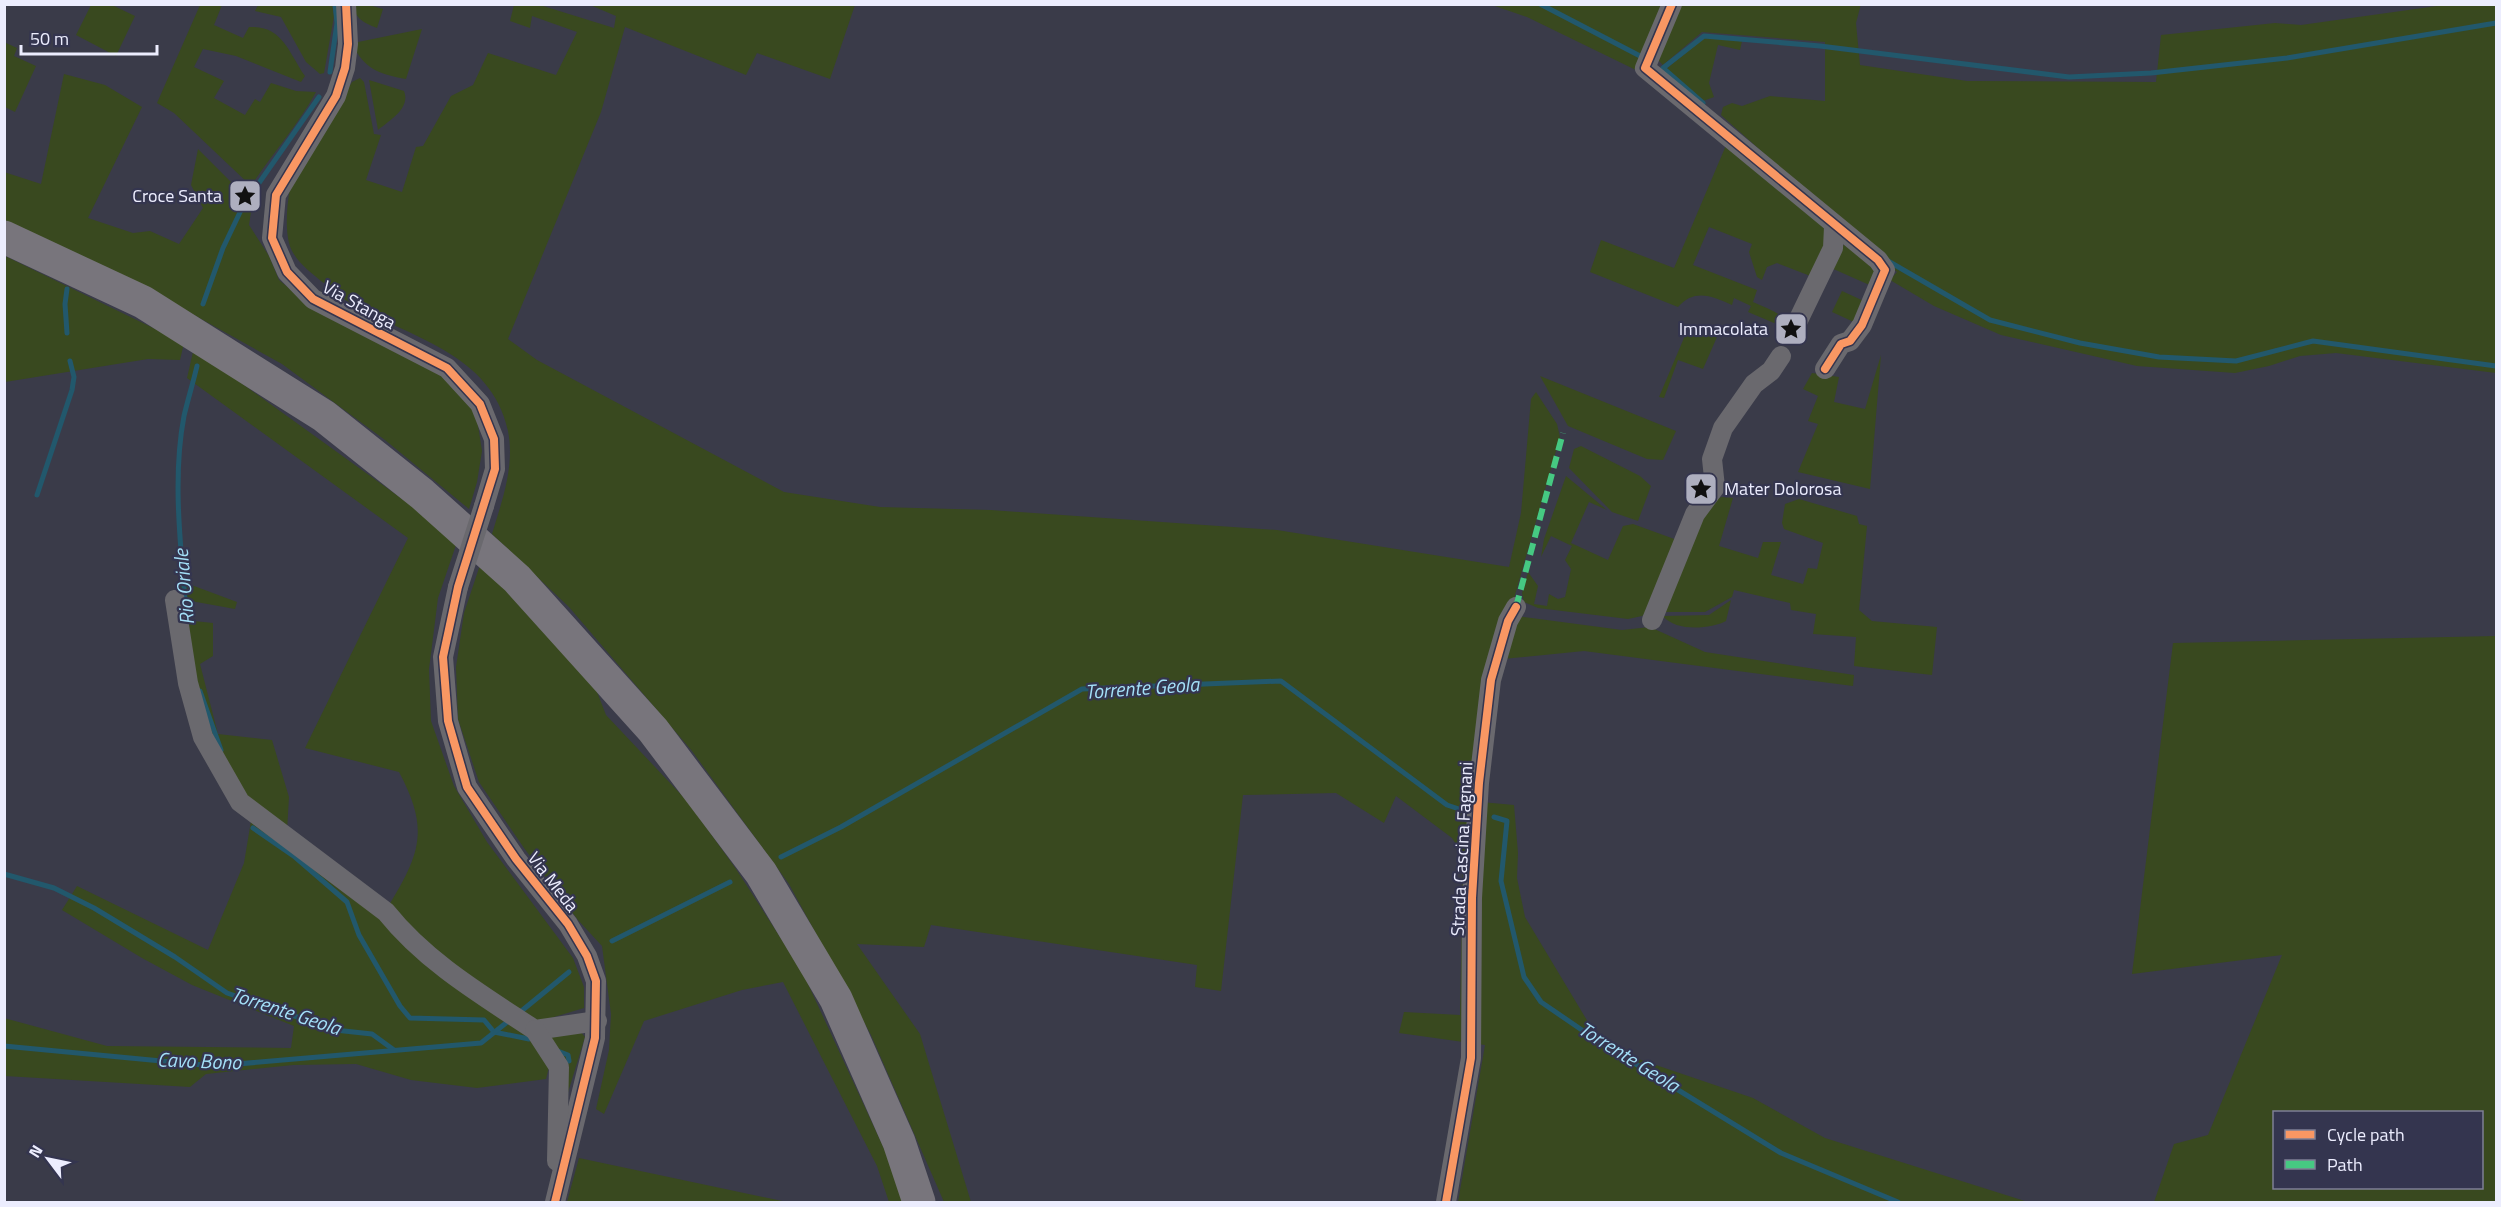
<svg xmlns="http://www.w3.org/2000/svg" width="2501" height="1207" font-family="'Titillium Web',sans-serif">
<style>
.green{fill:#39491f;fill-rule:evenodd}
.lines{fill:none;stroke-linecap:round;stroke-linejoin:round}
.stream{stroke:#22586c;stroke-width:5}
.minor{stroke:#6a696e;stroke-width:20}
.trunk{stroke:#78757c;stroke-width:33}
.minor-bridge{stroke:#6a696e;stroke-width:20}
.quiet{stroke:#46c982;stroke-width:6;stroke-dasharray:12 6;stroke-linecap:butt}
.cycleway-casing{stroke:#34354f;stroke-width:11}
.cycleway{stroke:#f99763;stroke-width:8}
.labels{text-anchor:middle;stroke-width:4.5;stroke-linejoin:round;paint-order:stroke}
.poi-label{font-size:18px;fill:#ecedfe;stroke:#34354f;text-anchor:end}
.street-label{font-size:18px;fill:#ecedfe;stroke:#34354f}
.water-label{font-size:20px;font-style:italic;fill:#a3dff7;stroke:#34354f}
</style>
<rect width="100%" height="100%" fill="#3a3b49"/>
<g class="green">
<path d="M 354,4 L 369,5 L 383,9 L 377,28 C 365,23 354,19 354,4 Z"/>
<path d="M 621,4 L 855,5 L 830,79 L 757,53 L 746,75 L 625,27 L 601,112 L 508,339 L 537,360 L 784,492 L 880,507 L 991,510 L 1277,530 L 1509,567 L 1521,513 L 1531,399 L 1536,392 L 1557,424 L 1560,437 L 1515,595 L 1479,709 L 1481,802 L 1514,805 L 1518,853 L 1517,878 L 1525,917 L 1603,1047 L 1753,1098 L 1825,1138 L 2028,1202 L 1458,1202 L 1485,1045 L 1399,1033 L 1404,1012 L 1460,1015 L 1463,855 L 1452,838 L 1396,796 L 1384,823 L 1336,793 L 1243,795 L 1221,991 L 1195,987 L 1197,965 L 931,925 L 924,947 L 857,944 L 920,1034 L 971,1202 L 944,1202 L 871,1035 L 789,884 L 692,751 L 569,607 L 492,534 C 502,501 515,466 508,431 C 492,353 408,337 350,303 C 340,297 331,288 321,281 C 309,271 293,259 289,243 C 285,226 287,205 290,188 L 352,82 L 360,78 L 364,82 L 374,134 L 381,135 L 366,180 L 402,192 L 416,147 L 423,146 L 451,96 L 473,85 L 488,53 L 556,75 L 577,32 L 532,16 L 530,28 L 510,21 L 514,5 L 540,5 L 614,28 L 616,16 L 590,5 Z"/>
<path d="M 1861,4 L 1856,23 L 1860,65 L 1967,81 L 2156,82 L 2161,35 L 2275,23 L 2301,25 L 2444,5 L 2496,5 L 2496,373 L 2336,353 L 2300,356 L 2269,366 L 2235,373 L 2137,366 L 2001,335 L 1934,306 L 1890,280 L 1897,272 L 1721,115 L 1723,107 L 1732,103 L 1742,106 L 1770,96 L 1825,101 L 1825,42 L 1702,32 L 1663,65 L 1658,60 L 1681,5 Z"/>
<path d="M 91,5 L 112,5 L 135,16 L 116,56 L 76,35 Z"/>
<path d="M 200,5 L 222,5 L 214,25 L 243,38 L 249,27 C 282,25 288,51 305,76 L 301,82 L 236,56 L 203,49 L 194,67 L 224,81 L 214,98 L 245,115 L 255,99 L 260,102 L 271,83 L 296,91 L 316,92 C 298,125 272,154 251,186 L 174,113 L 157,103 Z"/>
<path d="M 258,5 L 332,5 L 334,16 L 324,73 L 320,74 L 306,62 L 281,17 L 255,11 Z"/>
<path d="M 1492,5 L 1668,5 L 1640,72 L 1527,17 Z"/>
<path d="M 422,29 L 406,79 C 383,75 366,70 355,49 L 358,42 Z"/>
<path d="M 1705,37 L 1742,41 L 1740,50 L 1718,45 L 1709,83 L 1714,97 L 1703,101 L 1666,69 Z"/>
<path d="M 4,42 L 17,48 L 14,56 L 36,66 L 15,112 L 5,107 Z"/>
<path d="M 64,74 L 105,85 L 142,107 L 88,218 L 133,233 L 150,231 L 179,244 L 203,208 L 191,185 L 198,149 L 237,188 L 235,197 L 252,205 L 249,225 L 269,256 L 279,280 L 301,298 L 445,373 L 471,402 L 477,419 L 482,451 L 477,482 L 469,509 L 385,440 L 282,364 L 135,282 L 5,221 L 4,172 L 41,184 Z"/>
<path d="M 369,80 L 404,91 C 411,108 390,120 378,130 Z"/>
<path d="M 1727,143 L 1830,233 L 1813,277 L 1777,263 L 1767,267 L 1762,280 L 1757,277 L 1749,252 L 1752,244 L 1709,227 L 1693,265 L 1757,290 L 1753,302 C 1770,310 1785,313 1793,331 L 1748,312 L 1751,306 L 1734,298 L 1732,305 C 1713,296 1694,288 1678,307 L 1590,272 L 1601,240 L 1674,268 Z"/>
<path d="M 1845,243 L 1875,262 L 1874,287 L 1829,267 Z"/>
<path d="M 5,256 L 184,343 L 180,360 L 148,359 L 5,382 Z"/>
<path d="M 1842,291 L 1866,302 L 1856,323 L 1832,312 Z"/>
<path d="M 1689,326 L 1717,337 L 1703,369 L 1678,360 L 1664,398 L 1659,397 Z"/>
<path d="M 193,352 L 205,357 L 423,514 L 457,542 L 438,598 L 429,669 L 431,721 L 454,786 L 487,842 L 573,958 L 584,987 L 584,1008 L 534,1023 L 550,1063 L 546,1079 L 477,1088 L 411,1080 L 356,1064 L 293,1065 L 206,1074 L 190,1087 L 5,1076 L 4,1018 L 107,1046 L 291,1048 L 294,1026 L 192,985 L 142,958 L 62,910 L 77,886 L 208,950 L 244,863 L 252,815 L 211,737 L 199,703 L 184,620 L 213,623 L 213,656 L 200,664 L 218,734 L 272,740 L 289,797 L 287,831 L 388,907 C 420,854 430,830 399,772 L 305,748 L 408,538 L 187,378 Z"/>
<path d="M 1881,355 L 1870,489 L 1798,472 L 1818,424 L 1808,421 L 1818,396 L 1803,389 L 1812,373 L 1839,377 L 1834,402 L 1865,409 Z"/>
<path d="M 1540,376 L 1676,431 L 1663,460 L 1647,459 L 1568,426 Z"/>
<path d="M 1581,446 L 1640,476 L 1651,486 L 1638,521 L 1612,512 L 1569,468 L 1574,449 Z"/>
<path d="M 1566,476 L 1607,510 L 1589,502 L 1571,543 L 1608,560 L 1623,526 L 1633,524 L 1677,540 L 1647,612 L 1642,616 L 1628,619 L 1538,608 L 1524,602 L 1522,593 L 1528,572 L 1538,586 L 1534,604 L 1547,606 L 1549,594 L 1558,599 L 1565,597 L 1571,569 L 1565,560 L 1572,546 L 1551,536 L 1541,557 L 1544,539 Z"/>
<path d="M 1722,497 L 1733,498 L 1719,546 L 1758,558 L 1763,542 L 1781,542 L 1771,575 L 1803,584 L 1808,568 L 1817,569 L 1823,543 L 1784,529 L 1782,523 L 1785,504 L 1799,499 L 1857,516 L 1859,524 L 1867,526 L 1859,610 L 1872,621 L 1937,627 L 1932,675 L 1854,666 L 1856,637 L 1813,634 L 1816,614 L 1791,610 L 1790,603 L 1734,590 L 1732,597 L 1705,612 L 1665,612 L 1706,508 L 1711,509 L 1716,499 Z"/>
<path d="M 481,562 L 594,684 L 606,715 L 688,802 L 736,869 L 802,971 L 886,1153 L 903,1202 L 889,1202 L 877,1166 L 783,982 L 742,990 L 644,1021 L 604,1114 L 596,1109 L 609,1050 L 611,1014 L 602,946 L 578,920 L 524,848 L 479,782 L 458,719 L 456,667 L 464,613 Z"/>
<path d="M 178,580 L 237,602 L 235,609 L 180,599 Z"/>
<path d="M 1731,600 L 1726,621 C 1710,629 1676,632 1663,616 L 1709,615 Z"/>
<path d="M 1516,616 L 1622,630 L 1650,627 L 1705,652 L 1854,675 L 1853,686 L 1584,651 L 1503,659 Z"/>
<path d="M 2496,636 L 2496,1202 L 2154,1202 L 2174,1144 L 2208,1135 L 2282,955 L 2132,974 L 2173,643 ZM 2274,1112 L 2482,1112 L 2482,1188 L 2274,1188 Z"/>
<path d="M 579,1030 L 585,1037 L 565,1102 L 542,1037 Z"/>
<path d="M 579,1158 L 787,1202 L 567,1202 Z"/>
</g>
<g class="lines">
<g class="stream">
<path d="M 1540,4 L 1642,57"/>
<path d="M 330,72 L 337,23 L 335,4"/>
<path d="M 1703,103 L 1663,68 L 1704,36 L 1820,46 L 2069,77 L 2151,73 L 2287,58 L 2496,23"/>
<path d="M 1888,261 L 1990,320 L 2080,343 L 2159,357 L 2236,361 L 2313,341 L 2496,366"/>
<path d="M 67,289 L 65,304 L 67,333"/>
<path d="M 203,304 L 223,248 L 243,206 L 319,97"/>
<path d="M 37,495 L 72,390 L 74,377 L 70,361"/>
<path d="M 186,611 C 181,548 172,479 184,416 C 188,399 193,383 197,366"/>
<path d="M 200,691 L 221,750"/>
<path d="M 1494,817 L 1507,821 L 1501,881 L 1524,977 L 1541,1002 L 1595,1039 L 1781,1153 L 1898,1202"/>
<path d="M 253,828 L 295,857 L 347,902 L 359,935 L 400,1006 L 410,1018 L 484,1020 L 494,1032 L 529,1039"/>
<path d="M 781,857 L 841,827 L 1082,689 L 1281,681 L 1447,805 L 1468,812"/>
<path d="M 4,874 L 54,888 L 94,908 L 175,957 L 227,993 L 335,1030 L 372,1034 L 394,1050"/>
<path d="M 612,941 L 730,882"/>
<path d="M 519,1013 L 569,972"/>
<path d="M 4,1046 L 214,1066 L 481,1043 L 511,1019"/>
<path d="M 555,1050 L 568,1055 L 569,1061"/>
</g>
<g class="minor">
<path d="M 346,4 L 348,44 L 345,68 L 336,96 L 276,195 L 272,238 L 287,272 L 313,299 L 447,368 L 480,404 L 494,439 L 495,469 L 484,506"/>
<path d="M 1672,4 L 1645,68 L 1878,260 L 1885,270 L 1862,325 L 1850,341 L 1841,344 L 1825,369"/>
<path d="M 1793,331 L 1833,248 L 1834,227"/>
<path d="M 458,587 L 443,657 L 448,721 L 467,787 L 516,859 L 568,924 L 587,956 L 596,981 L 595,1038 L 555,1202"/>
<path d="M 175,600 L 188,683 L 203,737 L 240,802 L 386,912 C 426,962 482,995 535,1030 L 597,1021"/>
<path d="M 1652,620 L 1695,514 L 1715,487 L 1712,459 L 1723,428 L 1754,384 L 1771,371 L 1781,356"/>
<path d="M 535,1030 L 559,1067 L 557,1161"/>
<path d="M 1446,1202 L 1471,1058 L 1472,898 L 1479,783 L 1491,680 L 1508,621 L 1516,607"/>
</g>
<path class="trunk" d="M 4,237 L 143,302 L 324,416 L 422,494 L 517,579 L 653,730 L 761,873 L 836,999 L 899,1142 L 919,1202"/>
<path class="minor-bridge" d="M 458,587 L 484,506"/>
<path class="quiet" d="M 1516,607 L 1563,433"/>
<g class="cycleway-casing">
<g id="cycleway">
<path d="M 346,4 L 348,44 L 345,68 L 336,96 L 276,195 L 272,238 L 287,272 L 313,299 L 447,368 L 480,404 L 494,439 L 495,469 L 458,587 L 443,657 L 448,721 L 467,787 L 516,859 L 568,924 L 587,956 L 596,981 L 595,1038 L 555,1202"/>
<path d="M 1672,4 L 1645,68 L 1878,260 L 1885,270 L 1862,325 L 1850,341 L 1841,344 L 1825,369"/>
<path d="M 1446,1202 L 1471,1058 L 1472,898 L 1479,783 L 1491,680 L 1508,621 L 1516,607"/>
</g>
</g>
<use href="#cycleway" class="cycleway"/>
</g>
<defs>
<g id="sight-square" transform="scale(1.725)"><rect x="-9" y="-9" width="18" height="18" rx="4" fill="#aeafbf" stroke="#34354f"/><path d="M0-6L1.8-2.2L6-1.7L2.9 1.2L3.7 5.4L0 3.3L-3.7 5.4L-2.9 1.2L-6-1.7L-1.8-2.2Z" fill="#111"/></g>
</defs>
<g fill-rule="evenodd">
<use href="#sight-square" x="245" y="196"/>
<use href="#sight-square" x="1791" y="329"/>
<use href="#sight-square" x="1701" y="489"/>
</g>
<g class="labels">
<g class="poi-label">
<text x="222" y="202">Croce Santa</text>
<text x="1768" y="335">Immacolata</text>
<text x="1724" y="495" text-anchor="start">Mater Dolorosa</text>
</g>
<g class="street-label">
<text transform="translate(359 305) rotate(29)" y="6">Via Stanga</text>
<text transform="translate(1462 849) rotate(-87)" y="6">Strada Cascina Fagnani</text>
<text transform="translate(553 882) rotate(52)" y="6">Via Meda</text>
</g>
<g class="water-label">
<text transform="translate(184 587) rotate(-95)" y="7">Rio Oriale</text>
<text transform="translate(1142 688) rotate(-4)" y="7">Torrente Geola</text>
<text transform="translate(286 1011) rotate(18)" y="7">Torrente Geola</text>
<text transform="translate(1629 1057) rotate(32)" y="7">Torrente Geola</text>
<text transform="translate(199 1061) rotate(2)" y="7">Cavo Bono</text>
</g>
</g>
<rect width="2501" height="1207" fill="none" stroke="#ecedfe" stroke-width="12"/>
<rect x="2273" y="1111" width="210" height="78" fill="#34354f" stroke="#7e7f95" stroke-width="1.5"/>
<rect x="2285" y="1130" width="30" height="9" fill="#f99763" stroke="#7e7f95" stroke-width="1.5"/>
<text x="2327" y="1141" font-size="18" fill="#ecedfe">Cycle path</text>
<rect x="2285" y="1160" width="30" height="9" fill="#46c982" stroke="#7e7f95" stroke-width="1.5"/>
<text x="2327" y="1171" font-size="18" fill="#ecedfe">Path</text>
<g transform="translate(48 1159) rotate(302)" stroke="#34354f" stroke-width="4.5" paint-order="stroke">
<path d="M0-4.5L10 22L0 15L-10 22Z" fill="#ecedfe"/>
<text y="-9" font-size="16" font-weight="bold" text-anchor="middle" fill="#ecedfe">N</text>
</g>
<path d="M21 45v9h136v-9" fill="none" stroke="#ecedfe" stroke-width="3"/>
<text x="30" y="45" font-size="18" fill="#ecedfe" stroke="#34354f" stroke-width="4.5" paint-order="stroke">50 m</text>
</svg>
